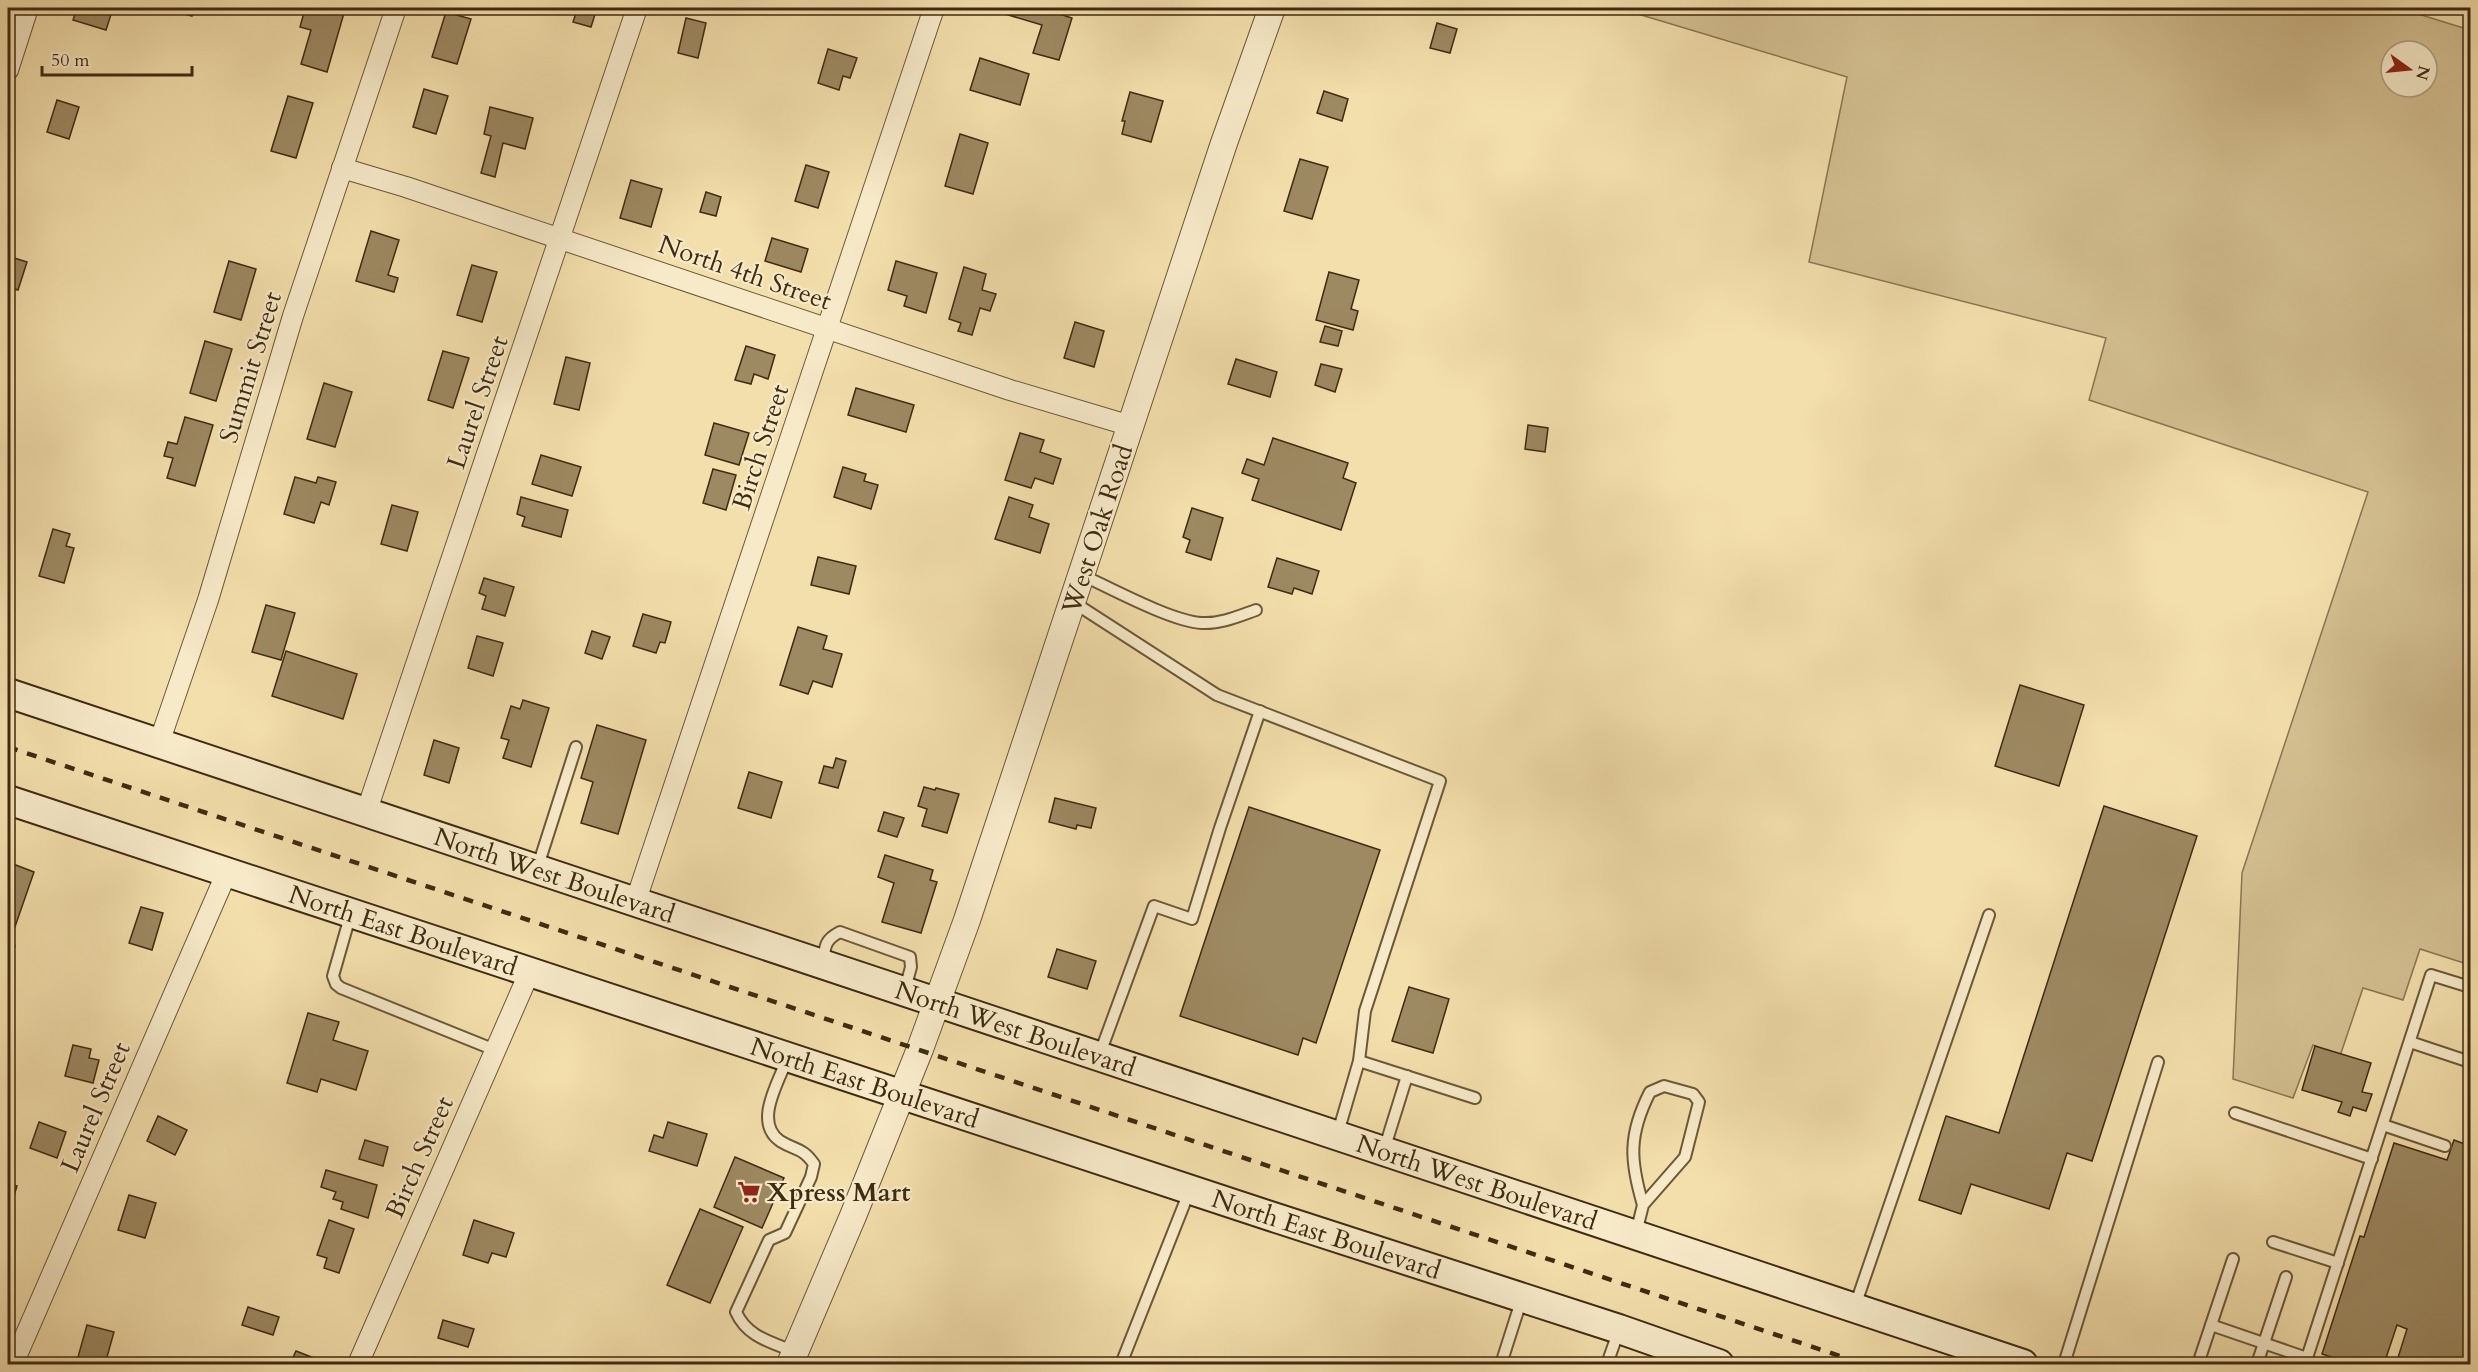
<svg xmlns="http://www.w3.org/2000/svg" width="2478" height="1372" font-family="Cardo,serif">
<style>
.green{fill:#d4c092;stroke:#8a7652;stroke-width:1.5;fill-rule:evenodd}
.building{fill:#9d8962;stroke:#3f2b12;stroke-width:1.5}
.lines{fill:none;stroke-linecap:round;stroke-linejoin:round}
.service-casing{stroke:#6c5838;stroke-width:14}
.minor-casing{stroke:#6c5838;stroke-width:22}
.tertiary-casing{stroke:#6c5838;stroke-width:28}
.secondary-casing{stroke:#3f2b12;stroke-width:32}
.service{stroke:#f7eac9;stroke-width:10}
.minor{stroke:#f7eac9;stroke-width:20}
.tertiary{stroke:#f7eac9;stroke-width:26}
.secondary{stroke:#f7eac9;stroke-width:28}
.rail{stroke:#3f2b12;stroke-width:4.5;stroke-dasharray:10 10;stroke-linecap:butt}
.labels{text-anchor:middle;stroke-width:4.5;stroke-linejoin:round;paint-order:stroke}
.street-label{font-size:26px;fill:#3f2b12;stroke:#f7eac9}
.poi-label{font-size:26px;font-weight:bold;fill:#3f2b12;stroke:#f7eac9;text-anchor:start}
</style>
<rect width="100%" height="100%" fill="#f3dfac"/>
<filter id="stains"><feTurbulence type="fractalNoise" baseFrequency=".00333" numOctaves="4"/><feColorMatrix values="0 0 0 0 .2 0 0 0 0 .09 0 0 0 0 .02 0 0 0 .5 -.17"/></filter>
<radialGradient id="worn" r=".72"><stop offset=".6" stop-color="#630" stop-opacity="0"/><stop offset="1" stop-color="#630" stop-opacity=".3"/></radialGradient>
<path class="green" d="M 1618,8 L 2399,8 L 2470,30 L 2470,965 L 2420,949 L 2403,1000 L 2363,988 L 2340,1056 L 2313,1045 L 2293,1098 L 2233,1079 L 2242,873 L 2368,492 L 2089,400 L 2106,338 L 1809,262 L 1847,77 ZM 2391,51 L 2427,51 L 2427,87 L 2391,87 Z"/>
<g class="building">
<path d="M 77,8 L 113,8 L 106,30 L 73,20 Z"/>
<path d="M 163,8 L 195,8 L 192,16 Z"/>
<path d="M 319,8 L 344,13 L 327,72 L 301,64 L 311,30 L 300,27 L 305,9 L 318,13 Z"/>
<path d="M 570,8 L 597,8 L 591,27 L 573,22 L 577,10 Z"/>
<path d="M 1007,8 L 1051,8 L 1050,11 L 1072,18 L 1059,60 L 1033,53 L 1042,25 L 1005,14 Z"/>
<path d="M 446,12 L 471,19 L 457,64 L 432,57 Z"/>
<path d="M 686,18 L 706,23 L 698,58 L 678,53 Z"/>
<path d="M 1437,23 L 1457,29 L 1450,53 L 1430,48 Z"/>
<path d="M 828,49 L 857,58 L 850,78 L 843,76 L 839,90 L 818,83 Z"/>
<path d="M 980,58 L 1029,74 L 1020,105 L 970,90 Z"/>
<path d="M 424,89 L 448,96 L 436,134 L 413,127 Z"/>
<path d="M 1324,91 L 1348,99 L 1342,121 L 1317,113 Z"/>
<path d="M 1130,92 L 1163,101 L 1151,142 L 1122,134 L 1125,121 L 1122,121 Z"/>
<path d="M 288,96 L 313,103 L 296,158 L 271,151 Z"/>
<path d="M 57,100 L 79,107 L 69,139 L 47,132 Z"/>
<path d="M 490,107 L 533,118 L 525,149 L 503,143 L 495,177 L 481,173 L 491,136 L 484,134 Z"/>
<path d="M 960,134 L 988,143 L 973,194 L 945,186 Z"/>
<path d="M 1300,159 L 1328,167 L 1312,219 L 1284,211 Z"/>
<path d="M 806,165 L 829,172 L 818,208 L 795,201 Z"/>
<path d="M 631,180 L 662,189 L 651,227 L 620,218 Z"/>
<path d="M 706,192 L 721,197 L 716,216 L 700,212 Z"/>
<path d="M 371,231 L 399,240 L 388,275 L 398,278 L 394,292 L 356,281 Z"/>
<path d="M 772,238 L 808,249 L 801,272 L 765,261 Z"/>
<path d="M 8,256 L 27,262 L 18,290 L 8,287 Z"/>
<path d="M 229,261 L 256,269 L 241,320 L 214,312 Z"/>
<path d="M 896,261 L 937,273 L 926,313 L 904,306 L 907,296 L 888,290 Z"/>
<path d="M 472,265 L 497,272 L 482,322 L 457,315 Z"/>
<path d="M 964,267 L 986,274 L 982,290 L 996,294 L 990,311 L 980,308 L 972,335 L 958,331 L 961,323 L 949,319 Z"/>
<path d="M 1329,272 L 1359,280 L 1351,309 L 1358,311 L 1353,330 L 1316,320 Z"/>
<path d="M 1075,322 L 1104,331 L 1094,367 L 1064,358 Z"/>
<path d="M 1325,326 L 1342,331 L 1338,346 L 1320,342 Z"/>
<path d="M 205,341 L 232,349 L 216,401 L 190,393 Z"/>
<path d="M 746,346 L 775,355 L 768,379 L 754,374 L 751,384 L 735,380 Z"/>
<path d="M 443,351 L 469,358 L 453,408 L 428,400 Z"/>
<path d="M 566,357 L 590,363 L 579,410 L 554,404 Z"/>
<path d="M 1236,359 L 1277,372 L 1270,397 L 1228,384 Z"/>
<path d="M 1321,364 L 1342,369 L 1335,392 L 1315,385 Z"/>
<path d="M 324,383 L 352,392 L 335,447 L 307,439 Z"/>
<path d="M 856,388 L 914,405 L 906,432 L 848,415 Z"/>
<path d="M 185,417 L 213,425 L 195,486 L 167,478 L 173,458 L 164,456 L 168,442 L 177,444 Z"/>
<path d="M 714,423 L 749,433 L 739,465 L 705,455 Z"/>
<path d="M 1528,425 L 1548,428 L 1545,452 L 1525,449 Z"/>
<path d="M 1020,433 L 1044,440 L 1040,452 L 1061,459 L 1053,484 L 1035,478 L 1031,488 L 1005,480 Z"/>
<path d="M 1273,438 L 1348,463 L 1343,478 L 1356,483 L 1341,530 L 1252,500 L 1259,479 L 1242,473 L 1247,459 L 1264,465 Z"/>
<path d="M 541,455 L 581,467 L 572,496 L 532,484 Z"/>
<path d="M 843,467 L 866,474 L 864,481 L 878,485 L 871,509 L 834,497 Z"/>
<path d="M 713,469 L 736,475 L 726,510 L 703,503 Z"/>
<path d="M 295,477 L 316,483 L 318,477 L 336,482 L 329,505 L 321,502 L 314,523 L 284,514 Z"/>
<path d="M 521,497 L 568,510 L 561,537 L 522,526 L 525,517 L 517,514 Z"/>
<path d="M 1009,497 L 1033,505 L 1029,517 L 1049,524 L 1040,553 L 995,539 Z"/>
<path d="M 392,505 L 418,512 L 407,551 L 381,544 Z"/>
<path d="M 1192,508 L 1223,518 L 1211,560 L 1186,552 L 1190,540 L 1183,537 Z"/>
<path d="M 53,529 L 70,534 L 66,546 L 74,548 L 64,583 L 39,576 Z"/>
<path d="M 818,557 L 856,566 L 849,594 L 811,585 Z"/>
<path d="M 1277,558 L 1319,571 L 1312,594 L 1294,588 L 1292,594 L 1268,587 Z"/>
<path d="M 484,578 L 514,587 L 505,616 L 482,609 L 486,596 L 479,593 Z"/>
<path d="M 266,605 L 295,613 L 281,660 L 252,652 Z"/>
<path d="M 643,614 L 671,622 L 665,643 L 660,642 L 656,653 L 633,646 Z"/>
<path d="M 798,627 L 827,636 L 823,649 L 842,654 L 832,687 L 813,681 L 808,694 L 780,685 Z"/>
<path d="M 592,631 L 610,637 L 602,659 L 585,653 Z"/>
<path d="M 477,636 L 503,643 L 493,676 L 468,668 Z"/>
<path d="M 286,651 L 357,674 L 343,719 L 272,696 Z"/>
<path d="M 2020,685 L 2084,705 L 2059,786 L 1995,766 Z"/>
<path d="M 523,700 L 549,708 L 531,767 L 503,758 L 509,740 L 501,738 L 511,706 L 520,709 Z"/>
<path d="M 597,725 L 646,740 L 618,834 L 581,823 L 593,782 L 581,778 Z"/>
<path d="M 434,740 L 459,748 L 449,783 L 424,775 Z"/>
<path d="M 836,758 L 846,761 L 838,788 L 819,783 L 824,766 L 833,768 Z"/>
<path d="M 749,772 L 782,782 L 771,818 L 738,808 Z"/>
<path d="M 924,787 L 935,790 L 936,788 L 959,794 L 947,833 L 922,826 L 927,809 L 918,806 Z"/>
<path d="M 1055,798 L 1096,808 L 1091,828 L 1077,825 L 1076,829 L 1049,822 Z"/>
<path d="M 2104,806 L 2197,836 L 2092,1161 L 2067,1153 L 2049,1209 L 1971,1184 L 1961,1214 L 1919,1200 L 1946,1116 L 1999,1133 Z"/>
<path d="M 1249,807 L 1380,850 L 1316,1043 L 1303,1038 L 1298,1055 L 1180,1016 Z"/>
<path d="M 884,812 L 904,818 L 897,837 L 878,831 Z"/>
<path d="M 885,855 L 933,870 L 930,880 L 937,882 L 921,933 L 882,922 L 894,883 L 878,877 Z"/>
<path d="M 8,862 L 34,872 L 9,944 L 15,946 L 8,966 Z"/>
<path d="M 141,907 L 163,913 L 152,950 L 129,943 Z"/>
<path d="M 1057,949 L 1096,961 L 1087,989 L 1048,977 Z"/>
<path d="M 1409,987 L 1449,999 L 1433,1053 L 1392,1041 Z"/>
<path d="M 308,1013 L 339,1022 L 333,1040 L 368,1051 L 356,1090 L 321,1079 L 317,1092 L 287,1083 Z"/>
<path d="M 73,1045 L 91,1049 L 89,1058 L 99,1060 L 93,1083 L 65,1076 Z"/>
<path d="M 2315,1046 L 2371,1063 L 2362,1092 L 2372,1094 L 2366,1111 L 2353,1107 L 2350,1116 L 2338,1112 L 2342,1102 L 2302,1090 Z"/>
<path d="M 158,1116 L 187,1130 L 175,1155 L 147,1141 Z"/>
<path d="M 39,1122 L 66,1132 L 57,1158 L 30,1148 Z"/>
<path d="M 668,1122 L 707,1134 L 697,1166 L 649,1151 L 654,1135 L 663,1138 Z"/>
<path d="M 365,1140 L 388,1147 L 383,1166 L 359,1159 Z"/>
<path d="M 2454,1140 L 2470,1146 L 2470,1364 L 2396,1364 L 2407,1329 L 2397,1325 L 2384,1364 L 2353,1364 L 2322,1354 L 2360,1236 L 2364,1237 L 2394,1143 L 2447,1160 Z"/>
<path d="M 735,1157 L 784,1178 L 762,1228 L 714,1207 Z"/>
<path d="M 326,1170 L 377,1185 L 368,1218 L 341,1209 L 343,1202 L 333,1199 L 336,1192 L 321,1187 Z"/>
<path d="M 8,1183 L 17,1186 L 8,1215 Z"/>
<path d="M 129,1195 L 156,1203 L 145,1238 L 118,1230 Z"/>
<path d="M 700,1209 L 743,1227 L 710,1303 L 667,1285 Z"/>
<path d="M 329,1220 L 354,1229 L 339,1273 L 324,1268 L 327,1258 L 317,1255 Z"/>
<path d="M 474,1220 L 514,1233 L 506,1257 L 492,1253 L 488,1263 L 463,1255 Z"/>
<path d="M 8,1238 L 12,1240 L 8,1255 Z"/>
<path d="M 248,1307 L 279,1317 L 273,1335 L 242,1325 Z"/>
<path d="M 443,1320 L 474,1329 L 468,1347 L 438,1338 Z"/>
<path d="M 87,1325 L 114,1332 L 105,1364 L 78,1357 Z"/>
<path d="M 296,1351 L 319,1360 L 317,1364 L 290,1364 Z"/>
<path d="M 414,1359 L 430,1364 L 412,1364 Z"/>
</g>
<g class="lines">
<g class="service-casing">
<g id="service">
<path d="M 1082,575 C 1110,588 1173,622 1202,623 C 1221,624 1239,616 1256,610"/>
<path d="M 1073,602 L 1217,695 L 1440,781 L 1365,1011 L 1359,1061 L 1337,1136"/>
<path d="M 537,869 L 576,747"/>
<path d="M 351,913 L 333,976 L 336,984 L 341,988 L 495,1050"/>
<path d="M 823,964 C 825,947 824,940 840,932 L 910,957 L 911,967 L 905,989"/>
<path d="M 2410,1042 L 2470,1062"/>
<path d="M 1099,1056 L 1154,906 L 1192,919 L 1220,828 L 1260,711"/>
<path d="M 787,1059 C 779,1082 753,1122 780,1141 C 796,1151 802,1147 814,1164 L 811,1177 L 785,1233 L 769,1240 L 736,1312 C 747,1337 771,1342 795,1352"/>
<path d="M 1359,1061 L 1475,1098"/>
<path d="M 2235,1113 L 2372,1159"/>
<path d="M 2383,1125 L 2445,1146"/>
<path d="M 1384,1150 L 1407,1076"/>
<path d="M 1636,1233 L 1643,1205 L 1685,1157 L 1699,1102 L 1693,1094 L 1664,1086 L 1650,1092 C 1628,1135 1630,1161 1643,1205"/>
<path d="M 2273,1242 L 2338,1263"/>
<path d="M 1855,1306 L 1989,915"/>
<path d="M 2211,1325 L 2307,1358"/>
<path d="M 1121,1364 L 1189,1192"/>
<path d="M 1501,1364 L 1522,1298"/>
<path d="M 1607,1364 L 1619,1330"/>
<path d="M 2064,1364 L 2158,1062"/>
<path d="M 2198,1364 L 2233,1259"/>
<path d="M 2257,1364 L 2286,1277"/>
<path d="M 2305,1364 L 2431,975 L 2470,987"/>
</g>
</g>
<g class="minor-casing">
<g id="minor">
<path d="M 8,70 L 28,8"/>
<path d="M 342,168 L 406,187 L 1010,390 L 1131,426"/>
<path d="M 159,743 L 208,600 L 293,316 L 396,8"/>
<path d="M 366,813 L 637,8"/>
<path d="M 635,903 L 934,8"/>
<path d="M 13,1364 L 227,872"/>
<path d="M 358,1364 L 530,971"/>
</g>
</g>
<g class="tertiary-casing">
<path id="tertiary" d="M 790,1364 L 853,1216 L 920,1049 L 967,920 L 1224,143 L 1272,8"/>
</g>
<g class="secondary-casing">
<g id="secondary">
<path id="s1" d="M 8,693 L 2023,1364"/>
<path id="s2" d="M 8,800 L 1267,1215 L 1619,1329 L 1719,1364"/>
</g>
</g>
<use href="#service" class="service"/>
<use href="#minor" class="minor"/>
<use href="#tertiary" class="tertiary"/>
<use href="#secondary" class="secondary"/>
<path class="rail" d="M 8,747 L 1864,1364"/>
</g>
<defs>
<g id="supermarket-bare" transform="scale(1.8)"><path d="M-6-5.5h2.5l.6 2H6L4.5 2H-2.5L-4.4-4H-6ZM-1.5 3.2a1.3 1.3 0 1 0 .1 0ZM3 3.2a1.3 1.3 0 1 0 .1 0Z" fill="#8f2418" stroke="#f7eac9" stroke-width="2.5" paint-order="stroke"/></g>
</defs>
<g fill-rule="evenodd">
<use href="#supermarket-bare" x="749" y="1192"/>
</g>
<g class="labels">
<g class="street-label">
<text transform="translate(745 272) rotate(19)" y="9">North 4th Street</text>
<text transform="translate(250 367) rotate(-73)" y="9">Summit Street</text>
<text transform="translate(477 402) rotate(-71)" y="9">Laurel Street</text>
<text transform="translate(760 447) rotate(-72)" y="9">Birch Street</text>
<text transform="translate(1097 529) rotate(-72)" y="9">West Oak Road</text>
<text dy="9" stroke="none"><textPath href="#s1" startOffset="576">North West Boulevard</textPath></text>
<text dy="9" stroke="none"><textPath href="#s2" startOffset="416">North East Boulevard</textPath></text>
<text dy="9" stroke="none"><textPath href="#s1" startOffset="1062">North West Boulevard</textPath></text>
<text dy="9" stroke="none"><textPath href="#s2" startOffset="902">North East Boulevard</textPath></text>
<text transform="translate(95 1107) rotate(-67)" y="9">Laurel Street</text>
<text transform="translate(419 1157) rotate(-66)" y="9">Birch Street</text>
<text dy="9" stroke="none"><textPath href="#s1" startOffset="1548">North West Boulevard</textPath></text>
<text dy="9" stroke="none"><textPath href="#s2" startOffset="1388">North East Boulevard</textPath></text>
</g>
<g class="poi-label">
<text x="767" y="1201">Xpress Mart</text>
</g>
</g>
<rect width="2478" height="1372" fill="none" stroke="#f3dfac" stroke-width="30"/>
<rect x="9" y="9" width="2460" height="1354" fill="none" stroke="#3f2b12" stroke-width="3"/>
<rect x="15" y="15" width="2448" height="1342" fill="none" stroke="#3f2b12" stroke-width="1.5"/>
<g transform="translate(2409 69) rotate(105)"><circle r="28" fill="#f7eac9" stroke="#ad9e80" stroke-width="1.5"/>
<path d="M0-4.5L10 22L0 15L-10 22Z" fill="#8f2418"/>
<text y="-9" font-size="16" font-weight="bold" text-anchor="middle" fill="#3f2b12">N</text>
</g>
<path d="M42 66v9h150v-9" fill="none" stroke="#3f2b12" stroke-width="3"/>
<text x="51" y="66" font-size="18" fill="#3f2b12" stroke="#f7eac9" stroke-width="4.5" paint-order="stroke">50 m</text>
<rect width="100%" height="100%" filter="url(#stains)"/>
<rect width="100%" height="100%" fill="url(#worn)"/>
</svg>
